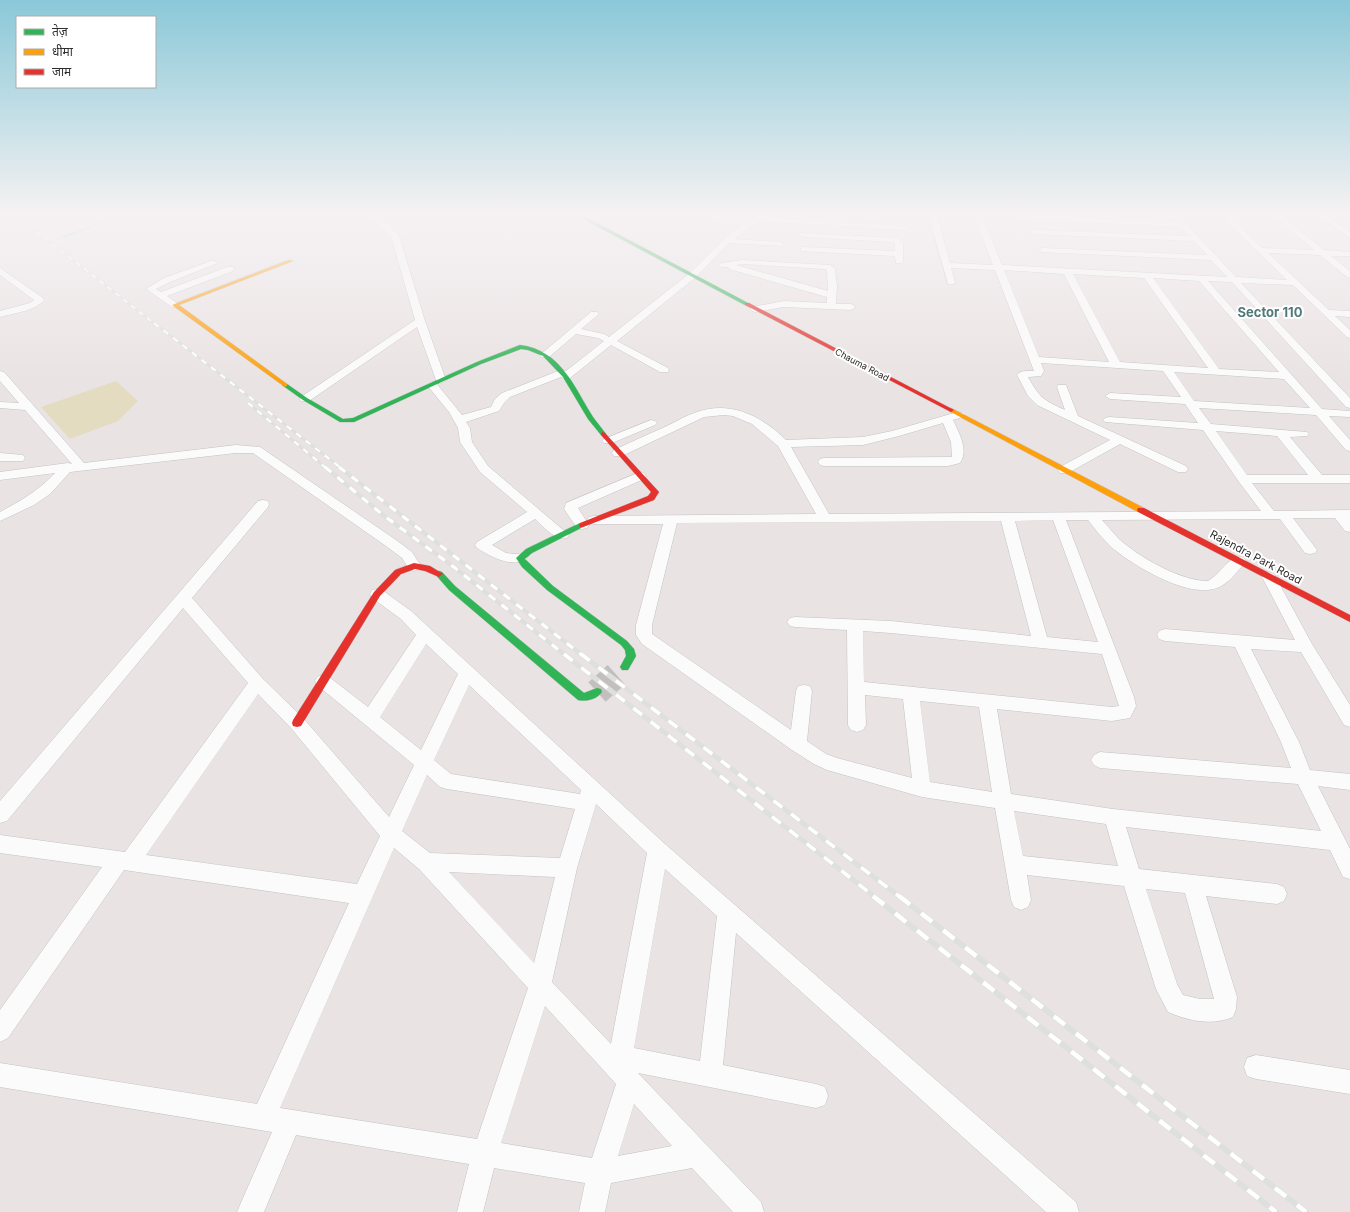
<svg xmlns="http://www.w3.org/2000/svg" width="1350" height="1212" font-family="Inter,'Noto Sans Devanagari',sans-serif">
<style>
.green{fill:#e4dcc0}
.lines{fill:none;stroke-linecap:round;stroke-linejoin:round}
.stream{stroke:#9ee5bf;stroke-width:2}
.secondary-tunnel{stroke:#c4bfbf;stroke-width:26;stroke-dasharray:26 12;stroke-linecap:butt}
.street-casing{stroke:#c3c2c2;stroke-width:1}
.fast-casing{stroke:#c3c2c2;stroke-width:1}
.slow-casing{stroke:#c3c2c2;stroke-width:1}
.jam-casing{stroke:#c3c2c2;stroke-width:1}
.street{fill:#fcfbfb;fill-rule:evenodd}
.fast{fill:#30b455;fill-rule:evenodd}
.slow{fill:#ff9f0a;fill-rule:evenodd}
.jam{fill:#e5322d;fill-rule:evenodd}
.rail-far4-casing{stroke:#dee0e0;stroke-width:2.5}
.rail-far3-casing{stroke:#dee0e0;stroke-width:3}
.rail-far2-casing{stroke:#dee0e0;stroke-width:4.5}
.rail-far1-casing{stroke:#dee0e0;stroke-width:5}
.rail-casing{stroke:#dee0e0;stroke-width:6}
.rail-far4{stroke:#fff;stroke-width:1.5;stroke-dasharray:5;stroke-linecap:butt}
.rail-far3{stroke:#fff;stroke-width:2;stroke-dasharray:6;stroke-linecap:butt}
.rail-far2{stroke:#fff;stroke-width:3;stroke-dasharray:8;stroke-linecap:butt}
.rail-far1{stroke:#fff;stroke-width:3.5;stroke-dasharray:11;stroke-linecap:butt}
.rail{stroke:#fff;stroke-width:4.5;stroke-dasharray:14;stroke-linecap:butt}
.labels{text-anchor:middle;stroke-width:4;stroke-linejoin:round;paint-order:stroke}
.far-street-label{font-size:9px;fill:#2d2d2d;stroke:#fff}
.street-label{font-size:11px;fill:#2d2d2d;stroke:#fff}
.far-district-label{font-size:13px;font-weight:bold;fill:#50797a;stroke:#fff}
</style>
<rect width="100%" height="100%" fill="#eae3e4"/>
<path class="green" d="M 116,381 L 138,401 L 118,421 L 70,439 L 41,407 Z"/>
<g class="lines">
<path class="stream" d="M 63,237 L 88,228 L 117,213"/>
<path class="secondary-tunnel" d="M 597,692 L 625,667"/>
<g class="street-casing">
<g id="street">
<path d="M 366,213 C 378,213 391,226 399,236 L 425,321 L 446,380 L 441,383 L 436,380 L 417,327 L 309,401 L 301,401 L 300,399 L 301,397 L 415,320 L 391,236 Z"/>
<path d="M 589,213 L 603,213 L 582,219 L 578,217 Z"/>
<path d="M 694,213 L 707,213 L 746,223 L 758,213 L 766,213 L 762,217 L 906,226 L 910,228 L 906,230 L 757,221 L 734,239 L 780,242 L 784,244 L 783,246 L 729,243 L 696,277 L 617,341 L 668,368 L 669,370 L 668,372 L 660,372 L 611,345 L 570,378 L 566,379 L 561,377 L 510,397 L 504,403 L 499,411 L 466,422 L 470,428 L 472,442 L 488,466 L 569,535 L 567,538 C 555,541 543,526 535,519 L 492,545 L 506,553 L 525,555 L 527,558 L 525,561 C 507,566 492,557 477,548 L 475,545 L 477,542 L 527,512 L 480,472 L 460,442 L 458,428 L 449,412 L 427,385 L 432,382 L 436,383 L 462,415 L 491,407 L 495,399 L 502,393 L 558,371 L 566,371 L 604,341 L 598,338 L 576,334 L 549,357 L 541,357 L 540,355 L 591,312 L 597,312 L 599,314 L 581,329 L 604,334 L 609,337 L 690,273 L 724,239 L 741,226 Z"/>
<path d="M 850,213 L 863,213 L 881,219 L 877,221 Z"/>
<path d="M 928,213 L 936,213 L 950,263 L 993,265 L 973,213 L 981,213 L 1002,265 L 1227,277 L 1211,260 L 1042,252 L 1038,250 L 1042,248 L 1207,255 L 1194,241 L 1033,234 L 1029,232 L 1033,230 L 1189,236 L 1181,227 L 1022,219 L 1021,217 L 1025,215 L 1177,222 L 1169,213 L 1176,213 L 1236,277 L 1287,280 L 1218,213 L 1226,213 L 1262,248 L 1314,250 L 1270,213 L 1278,213 L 1324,250 L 1350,252 L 1350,256 L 1331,256 L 1350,271 L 1350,278 L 1347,277 L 1320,255 L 1268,253 L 1329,310 L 1350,311 L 1350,317 L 1335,316 L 1350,330 L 1350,338 L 1347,337 L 1293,285 L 1241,283 L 1350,398 L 1350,408 L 1346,407 L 1232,282 L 1208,281 L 1322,409 L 1350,411 L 1350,417 L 1329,416 L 1350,440 L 1350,451 L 1346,450 L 1316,415 L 1199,408 L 1211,424 L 1307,432 L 1309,434 L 1307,436 L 1290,437 L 1322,475 L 1350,475 L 1350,483 L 1252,483 L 1274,511 L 1350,510 L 1350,532 L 1345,531 L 1335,518 L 1293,518 L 1317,550 L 1315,553 L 1310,554 L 1305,553 L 1280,519 L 1102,520 C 1108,526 1113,533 1119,539 C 1139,557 1180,581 1208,581 C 1219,575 1225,562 1235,558 C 1238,556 1241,557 1244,558 L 1246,561 L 1244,564 C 1236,573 1228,584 1217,588 C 1188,599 1132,565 1110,546 C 1102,538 1095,529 1088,520 L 1066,520 L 1134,697 L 1136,706 L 1130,718 L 1112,721 L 997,709 L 1011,794 L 1113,809 L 1321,831 L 1298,784 L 1100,768 L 1094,765 L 1091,760 L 1094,755 L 1100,752 L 1291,768 L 1281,742 L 1235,647 L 1165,641 L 1159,639 L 1157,635 L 1159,631 L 1165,629 L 1295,640 L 1262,577 L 1264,574 L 1269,572 L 1274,574 L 1312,644 L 1350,705 L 1350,727 L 1344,725 L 1301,652 L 1251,649 L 1299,742 L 1310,770 L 1350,774 L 1350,790 L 1318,786 L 1350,849 L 1350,879 L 1343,877 L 1330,850 L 1126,827 L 1139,869 L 1277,884 L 1284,887 L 1287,894 L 1284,901 L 1277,904 L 1206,896 L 1237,997 L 1236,1009 L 1233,1017 C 1211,1026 1189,1021 1168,1012 L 1156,989 L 1124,886 L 1027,875 L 1031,900 L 1028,907 L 1021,910 L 1014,907 L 1011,900 L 995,808 L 922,797 L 827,770 L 814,764 L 792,750 L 642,644 L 636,635 L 636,625 L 663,524 L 594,524 L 589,523 L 587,520 L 589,517 L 594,516 L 816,514 L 778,446 L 752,424 L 733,416 L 724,415 L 704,417 L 622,456 L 614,456 L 612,453 L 614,450 C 631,442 649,434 667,426 C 677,421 687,415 697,412 C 731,400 763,417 786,440 L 863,437 L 892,431 L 954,413 L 962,413 L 964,415 L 962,417 L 953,420 C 959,433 969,450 960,463 L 948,466 L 824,466 L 820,465 L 818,462 L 820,459 L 824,458 L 952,457 L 951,442 L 943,423 L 899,436 L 863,445 L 791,447 L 829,514 L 1261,511 L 1239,482 L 1203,430 L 1105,422 L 1103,420 L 1105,418 L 1109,417 L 1198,423 L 1185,404 L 1110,399 L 1105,396 L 1110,393 L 1181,397 L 1163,371 L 1041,363 L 1044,371 L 1041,376 L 1028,377 C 1040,398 1043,400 1065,410 L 1057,387 L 1058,385 L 1066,385 L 1078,416 L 1186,466 L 1188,469 L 1186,472 L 1178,472 L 1120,444 L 1068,473 L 1060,473 L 1058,470 L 1060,467 L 1110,440 L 1037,405 L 1028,396 L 1017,375 C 1020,370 1028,371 1034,371 L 995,270 L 951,268 L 955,282 L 954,284 L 948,284 ZM 1004,270 L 1064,274 L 1109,362 L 1039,357 ZM 1073,274 L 1144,278 L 1208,368 L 1120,362 ZM 1153,278 L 1199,281 L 1279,372 L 1219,369 ZM 1174,372 L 1284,379 L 1310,408 L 1194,401 ZM 1216,431 L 1277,436 L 1308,475 L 1247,475 ZM 1053,520 L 1098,642 L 1047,637 L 1015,521 ZM 1001,521 L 1031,636 L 891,621 L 795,617 L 790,618 L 787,622 L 790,626 L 795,627 L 847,630 L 848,725 L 851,730 L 857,732 L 863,730 L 866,725 L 865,695 L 903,699 L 912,778 L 837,758 L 826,754 L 807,741 L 812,691 L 810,686 L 804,685 L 798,686 L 796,691 L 791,730 L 652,634 L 652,625 L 677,523 ZM 863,631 L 891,633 L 1102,654 L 1119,706 L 1112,707 L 864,682 ZM 920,701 L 979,707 L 992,792 L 930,782 ZM 1014,811 L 1106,824 L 1118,866 L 1023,856 ZM 1146,889 L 1185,893 L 1214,999 L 1200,999 L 1183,995 L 1177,984 Z"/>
<path d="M 1315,213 L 1323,213 L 1350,232 L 1350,238 Z"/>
<path d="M 800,233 L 898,238 L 903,243 L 903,261 L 902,263 L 896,263 L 895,256 L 801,251 L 801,247 L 804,247 L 895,251 L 895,244 L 893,242 L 803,237 L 799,235 Z"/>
<path d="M 742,260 L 830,265 L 835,269 L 837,286 L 836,304 L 851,304 L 856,307 L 851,310 L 784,307 L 755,312 L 752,311 L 750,309 L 752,307 L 784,301 L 827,303 L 827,297 L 729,269 L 728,267 L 722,267 L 718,265 L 722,263 ZM 742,264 L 825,269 L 827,270 L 828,291 L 736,265 Z"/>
<path d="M 211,261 L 214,261 L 218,263 L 170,282 L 156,289 L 161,292 L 227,267 L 233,267 L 234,269 L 233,271 L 167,296 L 180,305 L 178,307 L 172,307 L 146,289 L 164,278 Z"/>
<path d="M 0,268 L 43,298 L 44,300 C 35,311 14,313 0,317 L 0,311 L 30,303 L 34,300 L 0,275 Z"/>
<path d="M 0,371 L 4,372 L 84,463 L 236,445 L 260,447 L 396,540 L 412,552 L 421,566 L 419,569 L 414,571 L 409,569 L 402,558 L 386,546 L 253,453 L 236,453 L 70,472 L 50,494 L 34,505 L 0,521 L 0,512 C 22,500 38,491 55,473 L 0,480 L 0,472 L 68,463 L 72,464 L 25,410 L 0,408 L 0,402 L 19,403 L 0,381 Z"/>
<path d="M 651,420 L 655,421 L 657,423 L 655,425 L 612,443 L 604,443 L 602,441 L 604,439 Z"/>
<path d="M 0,453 L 23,455 L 25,458 L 23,461 L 0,461 Z"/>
<path d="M 640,472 L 644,473 L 646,476 L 644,479 L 578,508 L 589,525 L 587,528 L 582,529 L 577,528 L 564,509 L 566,503 Z"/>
<path d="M 263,500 L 268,501 L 269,504 L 268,507 L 192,598 L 263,679 L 303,718 L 389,817 L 414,765 L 317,685 L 315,681 L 317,677 L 323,675 L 329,677 L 368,707 L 416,635 L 401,619 L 372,598 L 370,594 L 372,590 L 377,589 L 382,590 L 411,611 L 665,844 L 1076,1202 L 1079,1212 L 1046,1212 L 736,933 L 723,1065 L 816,1084 L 825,1087 L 828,1096 L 825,1105 L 816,1108 L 638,1073 L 761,1202 L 764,1212 L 733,1212 L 692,1168 L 611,1183 L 605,1212 L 579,1212 L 585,1183 L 494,1168 L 483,1212 L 457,1212 L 469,1164 L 296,1135 L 264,1212 L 237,1212 L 272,1132 L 0,1087 L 0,1063 L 257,1104 L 349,903 L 124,870 L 8,1038 L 0,1042 L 0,1010 L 102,867 L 0,853 L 0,835 L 125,852 L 248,683 L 183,608 L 7,821 L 0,823 L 0,801 L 258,501 ZM 426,644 L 458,674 L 421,750 L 380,717 ZM 469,685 L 581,790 L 580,794 L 451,774 L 434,760 ZM 258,694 L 291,728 L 380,836 L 357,884 L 146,855 ZM 427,775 L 440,787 L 447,789 L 575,809 L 560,858 L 430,853 L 402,831 ZM 596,804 L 647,853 L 611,1044 L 552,982 L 577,868 ZM 394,848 L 419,869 L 528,988 L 477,1139 L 280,1108 ZM 665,869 L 717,916 L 700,1061 L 634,1048 ZM 449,872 L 555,877 L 534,963 ZM 545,1006 L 616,1084 L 592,1158 L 501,1143 ZM 634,1104 L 672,1146 L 618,1156 Z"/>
<path d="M 1256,1055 L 1350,1070 L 1350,1094 L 1256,1079 L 1247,1076 L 1244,1067 L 1247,1058 Z"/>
</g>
</g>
<g class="fast-casing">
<g id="fast">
<path d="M 572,213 L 578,213 L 750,304 L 745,305 Z"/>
<path d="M 520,345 C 561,350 574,387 593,417 C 597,423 602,428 606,434 L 605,435 L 601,435 L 588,419 L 563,377 L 543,356 L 528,350 L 521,349 L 481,364 L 354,422 L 340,422 L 303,400 L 282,385 L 287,384 L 307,398 L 343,419 L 353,418 L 477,362 Z"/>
<path d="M 580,523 L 586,523 L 587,525 L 532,553 L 525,559 L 553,586 L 627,641 L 634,649 L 636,656 L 628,670 L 622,670 L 620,667 L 626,656 L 625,650 L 621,645 L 547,590 L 522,567 L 516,558 L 526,549 Z"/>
<path d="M 439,571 L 442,572 L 455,586 L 584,693 L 597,688 L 601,689 L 602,692 C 597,699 587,702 578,700 L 449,590 L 435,574 Z"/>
</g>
</g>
<g class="slow-casing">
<g id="slow">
<path d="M 289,260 L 293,261 L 179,305 L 287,384 L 288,385 L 285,387 L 172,305 Z"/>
<path d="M 951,408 L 1144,508 L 1145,510 L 1144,512 L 1138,512 L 949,411 L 949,409 Z"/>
</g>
</g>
<g class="jam-casing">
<g id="jam">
<path d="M 745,303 L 749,303 L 954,410 L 951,412 L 949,411 L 745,305 Z"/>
<path d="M 603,432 L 605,433 L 659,492 L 654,500 L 583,527 L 580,527 L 579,525 L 580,523 L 648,496 L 651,492 L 601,435 L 601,433 Z"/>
<path d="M 1138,508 L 1144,508 L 1350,615 L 1350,622 L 1138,512 L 1137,510 Z"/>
<path d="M 414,563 L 430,566 L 443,574 L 439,577 L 425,571 L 415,569 L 401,574 L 380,596 L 301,726 L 297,727 L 293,726 L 292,723 L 293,720 L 374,592 L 395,570 Z"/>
</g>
</g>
<use href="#street" class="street"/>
<use href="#fast" class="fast"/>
<use href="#slow" class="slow"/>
<use href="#jam" class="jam"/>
<g class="rail-far4-casing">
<g id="rail-far4">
<path d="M 4,213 L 17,224"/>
<path d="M 13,213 L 155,324"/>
</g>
</g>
<g class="rail-far3-casing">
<g id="rail-far3">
<path d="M 154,323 L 341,468"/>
<path d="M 248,403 L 326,468"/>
</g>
</g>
<g class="rail-far2-casing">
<g id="rail-far2">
<path d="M 325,467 L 383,515 L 455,568 L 565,655"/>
<path d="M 339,467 L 582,655"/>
</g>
</g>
<g class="rail-far1-casing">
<g id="rail-far1">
<path d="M 564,654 L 875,897"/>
<path d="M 581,654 L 900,897"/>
</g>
</g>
<g class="rail-casing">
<g id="rail">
<path d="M 873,896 L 1276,1212"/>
<path d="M 899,896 L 1306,1212"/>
</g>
</g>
<use href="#rail-far4" class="rail-far4"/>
<use href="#rail-far3" class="rail-far3"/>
<use href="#rail-far2" class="rail-far2"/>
<use href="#rail-far1" class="rail-far1"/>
<use href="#rail" class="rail"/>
</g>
<linearGradient id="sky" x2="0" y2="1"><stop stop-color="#8ac8d8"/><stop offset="0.56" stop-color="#f6f2f3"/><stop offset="1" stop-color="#f6f2f3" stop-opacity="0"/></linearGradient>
<rect width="1350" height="383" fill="url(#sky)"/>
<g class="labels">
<g class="far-street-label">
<text transform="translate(862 365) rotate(28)" y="3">Chauma Road</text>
</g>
<g class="street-label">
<text transform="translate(1256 557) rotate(28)" y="4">Rajendra Park Road</text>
</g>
<g class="far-district-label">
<text x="1270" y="317">Sector 110</text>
</g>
</g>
<rect x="16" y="16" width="140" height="72" fill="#ffffff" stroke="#ababab"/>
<rect x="24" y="29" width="20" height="6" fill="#30b455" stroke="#ababab"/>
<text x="52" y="36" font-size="12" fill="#2d2d2d">तेज़</text>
<rect x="24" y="49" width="20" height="6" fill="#ff9f0a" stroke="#ababab"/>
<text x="52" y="56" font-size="12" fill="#2d2d2d">धीमा</text>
<rect x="24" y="69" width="20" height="6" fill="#e5322d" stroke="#ababab"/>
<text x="52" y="76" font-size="12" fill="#2d2d2d">जाम</text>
</svg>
